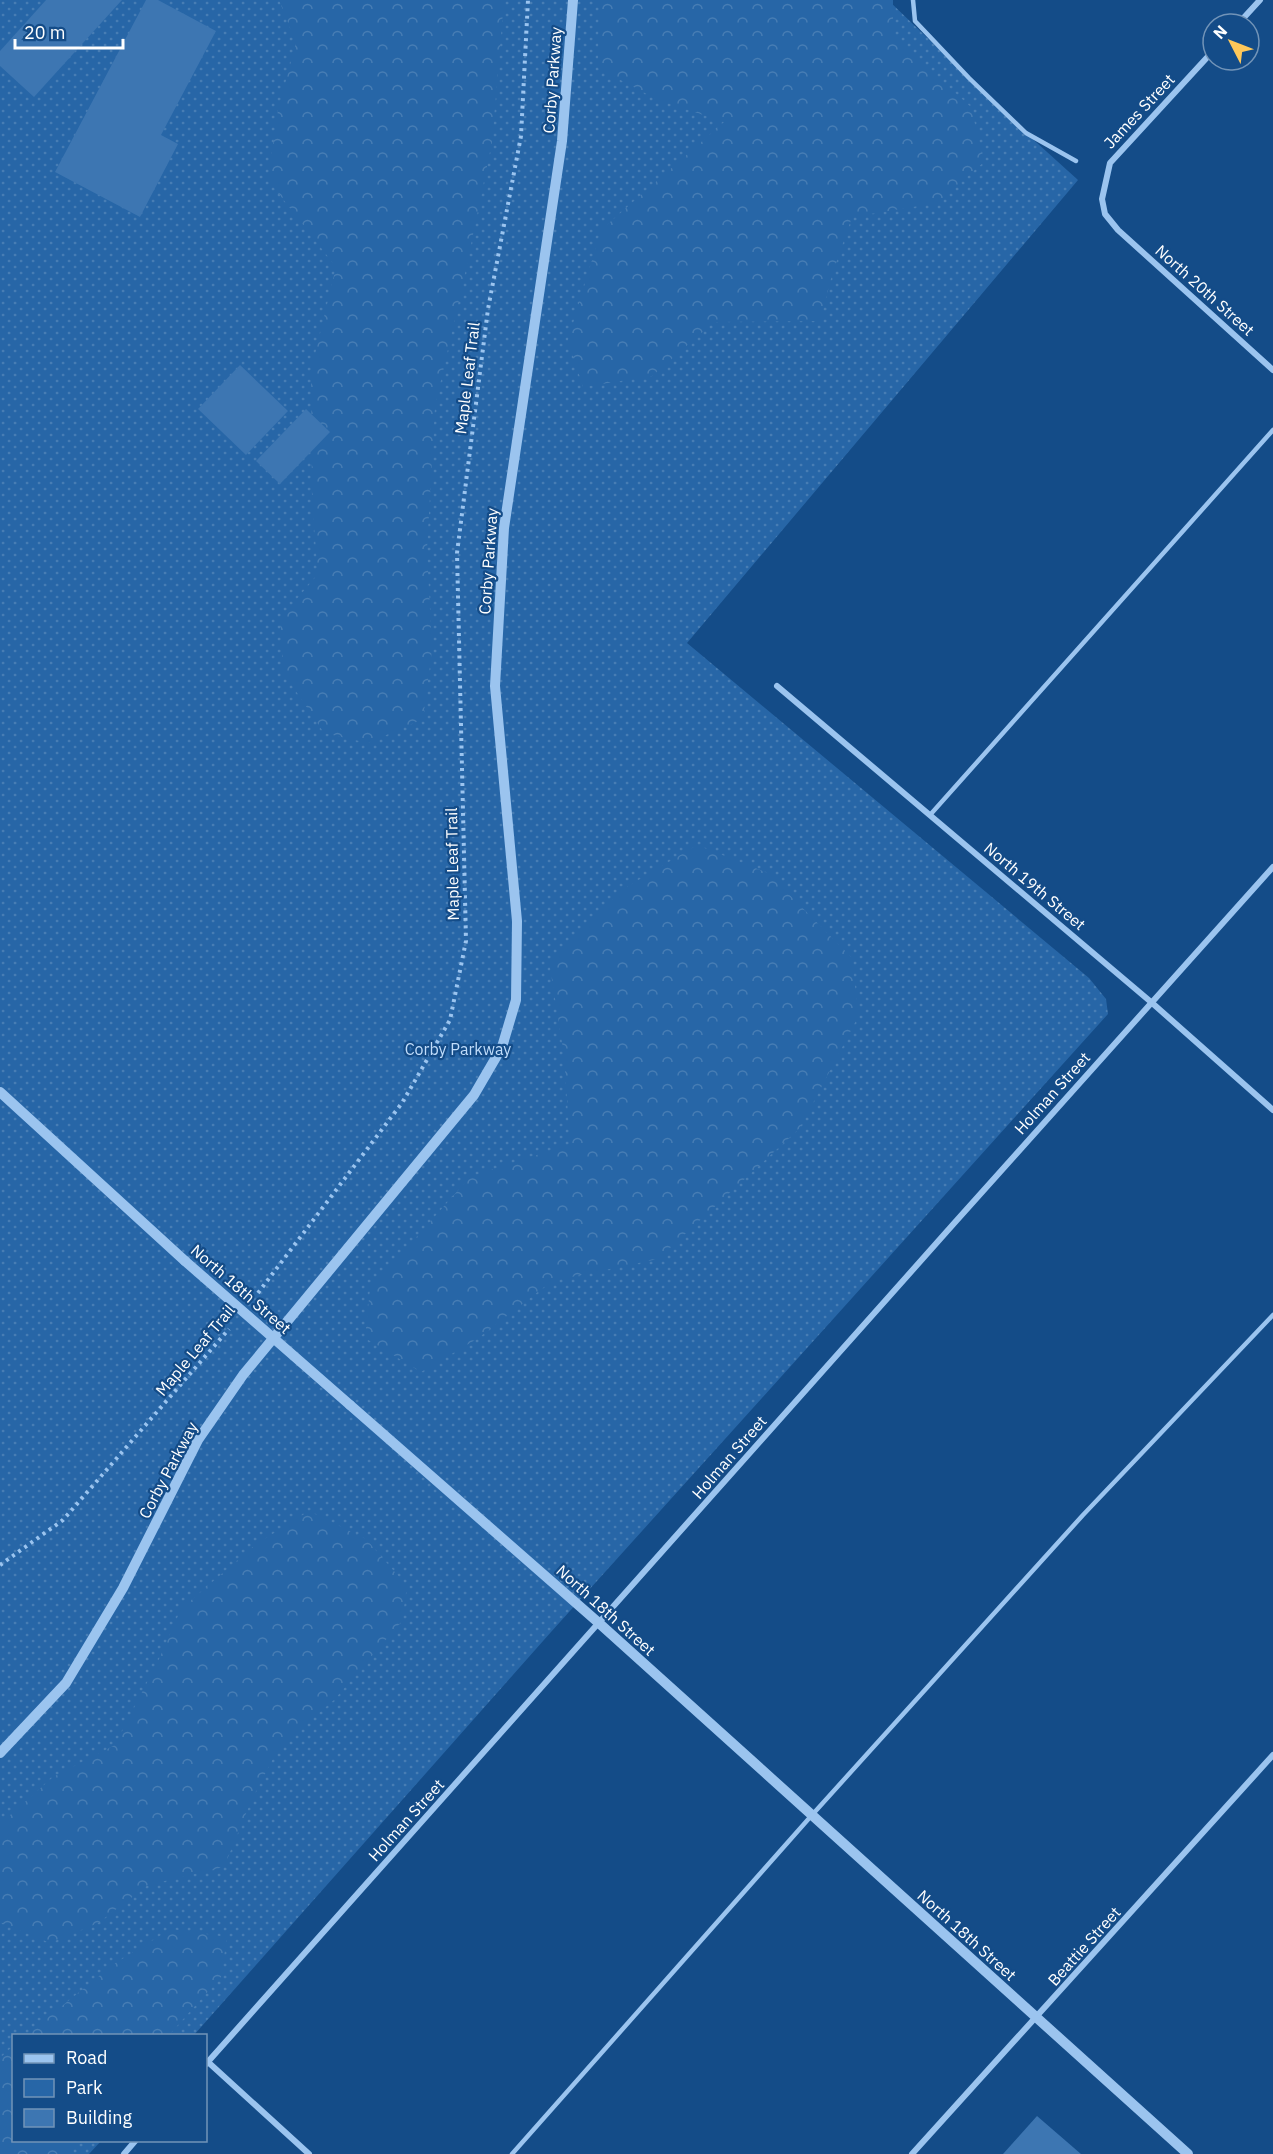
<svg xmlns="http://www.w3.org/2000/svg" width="1273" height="2154" font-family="'IBM Plex Sans',sans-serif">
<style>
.green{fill:url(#green-dots)}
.forest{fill:url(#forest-crowns)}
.building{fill:#3d76b2}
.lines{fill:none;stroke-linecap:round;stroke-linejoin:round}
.path{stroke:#9bc4ef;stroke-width:4;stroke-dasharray:3 4.5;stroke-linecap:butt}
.service{stroke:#9bc4ef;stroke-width:4.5}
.minor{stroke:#9bc4ef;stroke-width:6}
.tertiary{stroke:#9bc4ef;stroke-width:10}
.tertiary-bridge{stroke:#9bc4ef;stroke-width:10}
.labels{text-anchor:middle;stroke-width:4.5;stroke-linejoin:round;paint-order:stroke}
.street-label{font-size:16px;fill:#fff;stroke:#144c88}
.park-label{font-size:16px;fill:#c1ddfb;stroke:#144c88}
</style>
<defs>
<pattern id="green-dots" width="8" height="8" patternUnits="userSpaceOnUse" patternTransform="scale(1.5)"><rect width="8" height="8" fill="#2766a7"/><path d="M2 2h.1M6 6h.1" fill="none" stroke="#477db4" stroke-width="1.8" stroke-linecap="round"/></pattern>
<pattern id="forest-crowns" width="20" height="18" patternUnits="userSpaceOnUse" patternTransform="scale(1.5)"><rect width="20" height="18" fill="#2766a7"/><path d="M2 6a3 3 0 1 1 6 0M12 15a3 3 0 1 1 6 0" fill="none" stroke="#477db4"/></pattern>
</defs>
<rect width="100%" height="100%" fill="#144c88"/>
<path class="green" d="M 0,0 L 888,0 L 1026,133 L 1078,180 L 687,643 L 1089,978 L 1106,999 L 1108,1014 L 551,1632 L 194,2035 L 14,2036 L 14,2140 L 101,2141 L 89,2154 L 0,2154 Z"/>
<g class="forest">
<path d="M 279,0 L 504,0 L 492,142 L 466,269 L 435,407 L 427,549 L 432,650 L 423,719 L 368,743 L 324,733 L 283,672 L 280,619 L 318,574 L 312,502 L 311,371 L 336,267 L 268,180 L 278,110 L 296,43 Z"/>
<path d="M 599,0 L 893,0 L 893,37 L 971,107 L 984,162 L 937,203 L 852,217 L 832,275 L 820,321 L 714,322 L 652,376 L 583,387 L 568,340 L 601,230 L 724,122 L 656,99 L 598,68 Z"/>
<path d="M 697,845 L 768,873 L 851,957 L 859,1015 L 800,1128 L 658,1259 L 552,1281 L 477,1339 L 421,1372 L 365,1338 L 370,1289 L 470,1177 L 570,1144 L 564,1055 L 549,961 L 625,888 Z"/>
<path d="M 309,1511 L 366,1539 L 407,1586 L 402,1621 L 334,1700 L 279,1747 L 252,1799 L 224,1867 L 148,1885 L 98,1923 L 50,1943 L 0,1922 L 0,1824 L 53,1777 L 115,1745 L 159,1659 L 181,1609 L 255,1545 Z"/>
<path d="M 171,1929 L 227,1937 L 221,1977 L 169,2035 L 26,2035 L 114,1964 Z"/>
<path d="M 13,2046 L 14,2140 L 77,2141 L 66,2154 L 0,2154 L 0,2058 Z"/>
</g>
<g class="building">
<path d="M 46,0 L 122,0 L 34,97 L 0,66 L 0,51 Z"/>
<path d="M 146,0 L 158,0 L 216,31 L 161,135 L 178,144 L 140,217 L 55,172 Z"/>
<path d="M 240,365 L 288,411 L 246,455 L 198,409 Z"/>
<path d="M 306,409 L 330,432 L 280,484 L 256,461 Z"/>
<path d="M 1037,2116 L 1081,2154 L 1003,2154 Z"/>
</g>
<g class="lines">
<g class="path">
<path d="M 258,1293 L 402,1103 L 450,1020 L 466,941 L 457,553 L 488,309 L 521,136 L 528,0"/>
<path d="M 0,1565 L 63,1520 L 229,1329"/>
</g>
<g class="service">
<path d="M 913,0 L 915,21 L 969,78 L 1026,133 L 1076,161"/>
<path d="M 930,815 L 1273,430"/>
<path d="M 512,2154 L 812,1815 L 1083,1515 L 1273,1315"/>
</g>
<g class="minor">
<path d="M 1238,24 L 1260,0"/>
<path d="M 1213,51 L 1110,163 L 1102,199 L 1105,214 L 1118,230 L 1273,370"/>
<path d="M 777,686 L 1151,1002 L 1273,1110"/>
<path d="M 208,2062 L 309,2154"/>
<path d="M 206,2064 C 563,1667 915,1264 1273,867"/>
<path d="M 124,2154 L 136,2140"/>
<path d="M 912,2154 L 1273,1755"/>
</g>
<g class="tertiary">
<path d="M 0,1092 L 185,1261"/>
<path d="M 350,1405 L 600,1624 L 1188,2154"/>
<path d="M 0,1753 L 66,1683 L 123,1588 L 198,1440 L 243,1375 L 474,1095 L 502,1047 L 516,1000 L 517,921 L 495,686 L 504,528 L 562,141 L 573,0"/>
</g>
<path class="tertiary-bridge" d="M 185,1261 L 350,1405"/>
</g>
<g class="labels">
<g class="street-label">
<text transform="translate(552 80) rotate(-86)" y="6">Corby Parkway</text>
<text transform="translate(1139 111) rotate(-47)" y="6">James Street</text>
<text transform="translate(1205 290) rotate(42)" y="6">North 20th Street</text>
<text transform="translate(467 378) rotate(-83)" y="6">Maple Leaf Trail</text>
<text transform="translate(488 561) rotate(-86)" y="6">Corby Parkway</text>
<text transform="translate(452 864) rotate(-91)" y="6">Maple Leaf Trail</text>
<text transform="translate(1035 886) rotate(40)" y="6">North 19th Street</text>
<text transform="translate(1052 1093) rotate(-48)" y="6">Holman Street</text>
<text transform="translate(241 1289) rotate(41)" y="6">North 18th Street</text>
<text transform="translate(195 1350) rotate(-50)" y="6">Maple Leaf Trail</text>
<text transform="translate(729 1457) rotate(-49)" y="6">Holman Street</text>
<text transform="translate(168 1470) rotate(-62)" y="6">Corby Parkway</text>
<text transform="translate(606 1610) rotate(42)" y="6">North 18th Street</text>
<text transform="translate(406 1820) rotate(-48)" y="6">Holman Street</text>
<text transform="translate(967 1935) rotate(42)" y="6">North 18th Street</text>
<text transform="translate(1084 1946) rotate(-48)" y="6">Beattie Street</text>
</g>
<g class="park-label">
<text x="458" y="1055">Corby Parkway</text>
</g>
</g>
<rect x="12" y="2034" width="195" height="108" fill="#144c88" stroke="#7294b8" stroke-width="1.5"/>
<rect x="24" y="2054" width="30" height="9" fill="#9bc4ef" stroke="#7294b8" stroke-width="1.5"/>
<text x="66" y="2064" font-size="18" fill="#ffffff">Road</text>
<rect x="24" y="2079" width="30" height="18" fill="#2766a7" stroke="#7294b8" stroke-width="1.5"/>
<text x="66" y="2094" font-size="18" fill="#ffffff">Park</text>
<rect x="24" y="2109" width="30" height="18" fill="#3d76b2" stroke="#7294b8" stroke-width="1.5"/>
<text x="66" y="2124" font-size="18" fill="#ffffff">Building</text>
<g transform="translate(1231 42) rotate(312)"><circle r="28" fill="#144c88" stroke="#7294b8" stroke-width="1.5"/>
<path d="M0-4.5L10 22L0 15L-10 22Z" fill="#ffc859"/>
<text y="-9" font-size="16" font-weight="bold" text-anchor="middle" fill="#ffffff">N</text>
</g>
<path d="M15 39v9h108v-9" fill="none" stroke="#ffffff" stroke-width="3"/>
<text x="24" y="39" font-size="18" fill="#ffffff" stroke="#144c88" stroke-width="4.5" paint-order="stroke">20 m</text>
</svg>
